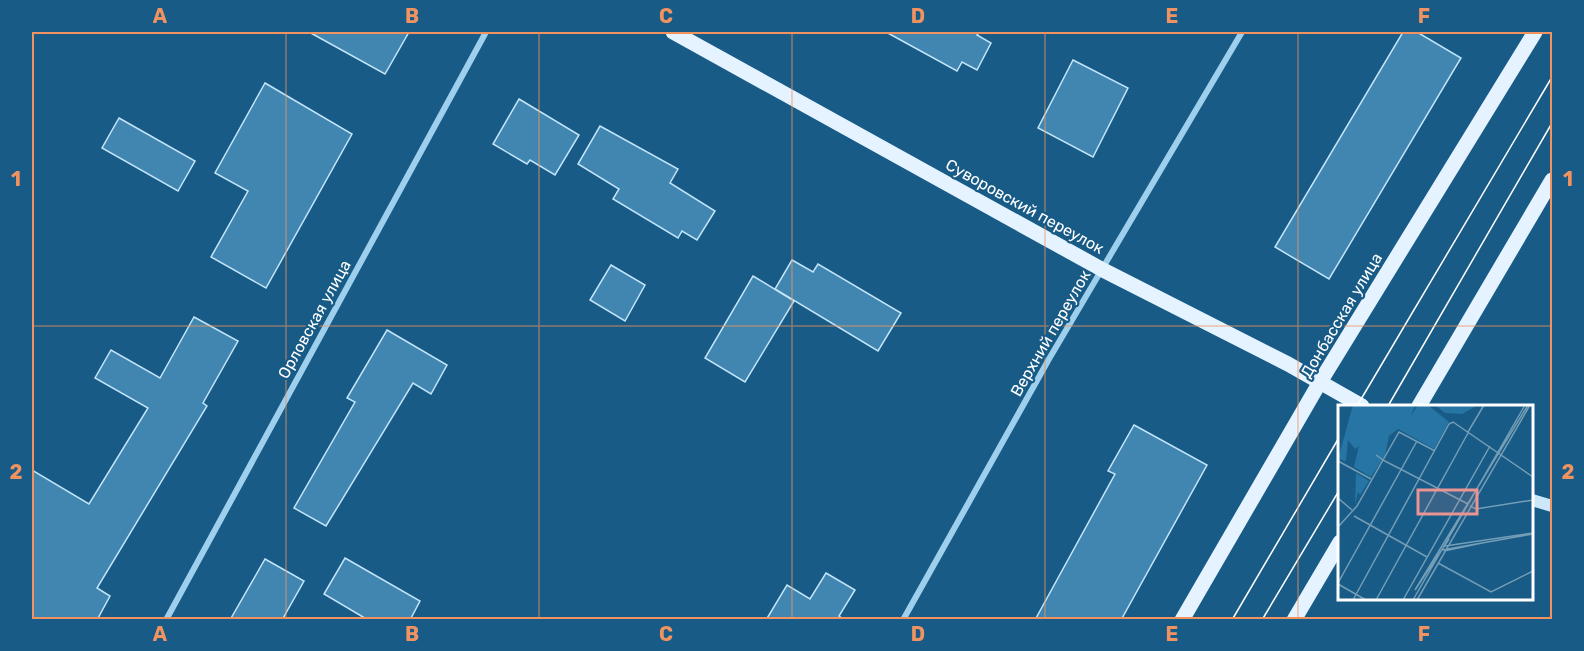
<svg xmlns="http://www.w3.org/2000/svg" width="1584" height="651" font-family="Rubik,sans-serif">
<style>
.building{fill:#4086b0;stroke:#c3e5fa;stroke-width:1.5}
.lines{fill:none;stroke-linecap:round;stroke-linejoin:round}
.street{stroke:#9ed0ed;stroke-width:6}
.secondary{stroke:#cbe7f9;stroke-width:12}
.primary{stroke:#e4f3ff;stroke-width:15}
.tram{stroke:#fff;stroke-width:1.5}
.grid{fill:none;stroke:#f09361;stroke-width:1.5;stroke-opacity:0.55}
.labels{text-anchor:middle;stroke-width:4.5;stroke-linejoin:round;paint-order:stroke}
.street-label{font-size:16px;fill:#fff;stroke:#185b86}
.inset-road{fill:none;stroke:#749db6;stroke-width:1.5}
.view{fill:#ea9494;fill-opacity:0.15;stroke:#ea9494;stroke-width:3}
.inset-edge{fill:none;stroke:#fff;stroke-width:3}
.neatline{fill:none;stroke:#f09361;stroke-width:2}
.grid-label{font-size:20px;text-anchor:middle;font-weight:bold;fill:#f09361}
</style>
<rect width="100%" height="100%" fill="#185b86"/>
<g class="building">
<path d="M 309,32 L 409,32 L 385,74 Z"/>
<path d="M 886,32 L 979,32 L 977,35 L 991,43 L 977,70 L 962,62 L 957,71 Z"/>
<path d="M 1403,32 L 1417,32 L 1461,58 L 1329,279 L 1275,247 Z"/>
<path d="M 1073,60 L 1128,88 L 1093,157 L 1038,128 Z"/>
<path d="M 265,83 L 352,134 L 266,288 L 211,257 L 248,191 L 215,173 Z"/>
<path d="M 519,99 L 579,135 L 555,175 L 530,160 L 527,164 L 493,144 Z"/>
<path d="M 119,118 L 195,161 L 178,191 L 102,148 Z"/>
<path d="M 600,126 L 678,169 L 670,183 L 715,211 L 697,240 L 682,231 L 678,238 L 613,199 L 619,189 L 578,164 Z"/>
<path d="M 792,260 L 813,272 L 818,264 L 901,313 L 878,351 L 775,289 Z"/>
<path d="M 611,265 L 645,285 L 625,321 L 590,300 Z"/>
<path d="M 753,276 L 794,301 L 745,382 L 705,358 Z"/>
<path d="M 194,317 L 238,341 L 203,403 L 207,406 L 97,588 L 110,596 L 97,620 L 32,620 L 32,470 L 89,504 L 148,408 L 95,378 L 111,350 L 160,378 Z"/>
<path d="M 387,330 L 447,365 L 431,394 L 413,383 L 326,526 L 294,508 L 355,402 L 347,398 Z"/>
<path d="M 1134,425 L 1207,465 L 1121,620 L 1035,620 L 1115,474 L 1108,471 Z"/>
<path d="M 345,558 L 420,601 L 410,620 L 368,620 L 324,594 Z"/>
<path d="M 265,559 L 304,581 L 282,620 L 230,620 Z"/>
<path d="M 826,573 L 855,590 L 839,616 L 845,620 L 766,620 L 787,585 L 810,599 Z"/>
</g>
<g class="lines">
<g class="street">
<path d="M 166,620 L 486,32"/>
<path d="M 903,620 L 1049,359 L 1242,32"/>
</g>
<path class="secondary" d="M 1532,500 L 1552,506"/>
<g class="primary">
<path d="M 673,32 L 1103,270 L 1288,364 L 1362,406"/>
<path d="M 1419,406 L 1552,180"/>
<path d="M 1182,620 L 1320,382 L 1535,32"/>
<path d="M 1294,620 L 1340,542"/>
</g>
<g class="tram">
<path d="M 1357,406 L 1552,77"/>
<path d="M 1388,406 L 1552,123"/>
<path d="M 1232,620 L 1340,436"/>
<path d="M 1262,620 L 1340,489"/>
</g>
</g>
<path class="grid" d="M 286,32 L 286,620M 539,32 L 539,620M 792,32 L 792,620M 1045,32 L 1045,620M 1298,32 L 1298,620M 32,326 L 1552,326"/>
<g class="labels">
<g class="street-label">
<text transform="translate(1025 206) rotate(29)" y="6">Суворовский переулок</text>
<text transform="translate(1341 315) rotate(-59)" y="6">Донбасская улица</text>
<text transform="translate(314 319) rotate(-61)" y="6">Орловская улица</text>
<text transform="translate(1050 333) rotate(-60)" y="6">Верхний переулок</text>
</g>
</g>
<g transform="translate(1338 405)">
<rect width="195" height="195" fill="#185b86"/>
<path d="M 15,0 L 77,0 L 73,11 L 80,0 L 90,0 L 111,17 L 96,44 L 60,24 L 51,31 L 47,50 L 33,72 L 16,62 L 21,41 L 17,44 L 10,35 L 8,56 L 0,54 ZM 97,0 L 140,0 L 124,9 L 107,8 ZM 18,68 L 31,76 L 22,90 L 20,87 L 17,100 Z" fill="#2775a4"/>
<path class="inset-road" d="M 130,27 L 146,0M 38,50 L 45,55 L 61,27 L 97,46M 0,56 L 33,74M 0,93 L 14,105M 132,101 L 138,104 L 195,95M 16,111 L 89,152M 0,122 L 19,101 L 45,55 L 130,99M 111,134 L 77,185 L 190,0M 107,141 L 195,128M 104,145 L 195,129M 106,146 L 144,138M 100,158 L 153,187 L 195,166M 0,178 L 79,36M 0,179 L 28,195M 15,195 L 111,19 L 115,17 L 195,72M 38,195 L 130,28M 65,195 L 152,41M 75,195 L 187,0M 79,195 L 192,0"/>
<path class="view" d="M 80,85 L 139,85 L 139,109 L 80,109 Z"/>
<rect width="195" height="195" class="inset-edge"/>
</g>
<rect width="1584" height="651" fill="none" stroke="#185b86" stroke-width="66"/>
<rect x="33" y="33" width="1518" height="585" class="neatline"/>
<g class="grid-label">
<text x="160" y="23">A</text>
<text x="412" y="23">B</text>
<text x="666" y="23">C</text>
<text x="918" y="23">D</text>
<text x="1172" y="23">E</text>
<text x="1424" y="23">F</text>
<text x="16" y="186">1</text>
<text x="1568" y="186">1</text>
<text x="16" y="479">2</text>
<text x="1568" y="479">2</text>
<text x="160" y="641">A</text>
<text x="412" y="641">B</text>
<text x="666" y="641">C</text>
<text x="918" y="641">D</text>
<text x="1172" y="641">E</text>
<text x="1424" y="641">F</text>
</g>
</svg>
